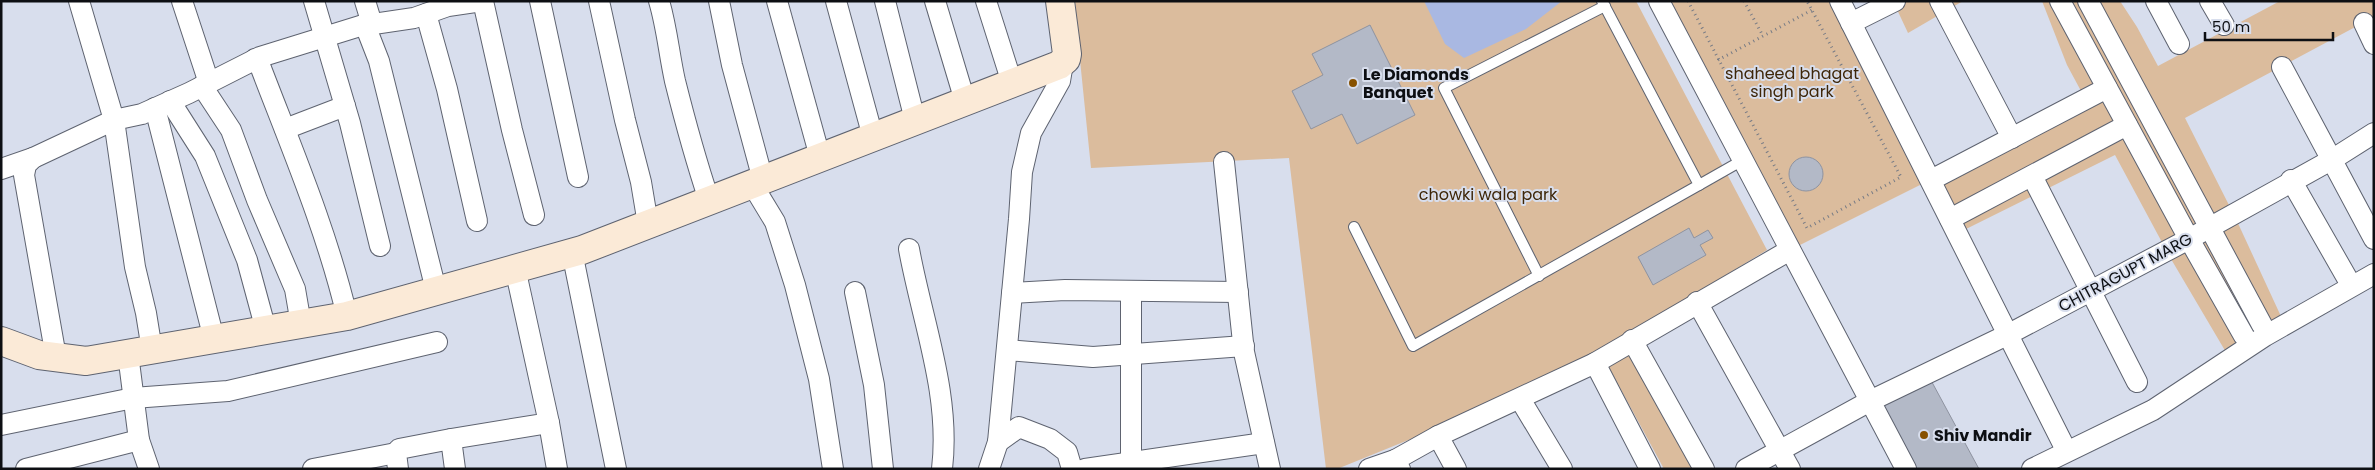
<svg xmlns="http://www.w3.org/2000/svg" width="2375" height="470" font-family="Poppins,sans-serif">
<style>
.green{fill:#dbbc9d}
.water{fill:#a9b8e2}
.building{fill:#b3b9c7;stroke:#8e93a0}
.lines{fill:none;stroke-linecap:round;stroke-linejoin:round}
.lane-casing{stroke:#5e6370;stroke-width:12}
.street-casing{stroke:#5e6370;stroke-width:22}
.secondary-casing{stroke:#5e6370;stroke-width:30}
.path{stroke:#777b85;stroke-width:3;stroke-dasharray:1 4;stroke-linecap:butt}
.lane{stroke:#fff;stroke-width:10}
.street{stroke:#fff;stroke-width:20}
.secondary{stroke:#fbead7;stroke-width:28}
.poi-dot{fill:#875100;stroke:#d8deed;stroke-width:2}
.labels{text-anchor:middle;stroke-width:4;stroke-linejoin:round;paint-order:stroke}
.park-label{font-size:16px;fill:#3e2608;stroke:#d8deed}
.poi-label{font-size:16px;font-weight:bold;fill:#0d0f13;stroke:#d8deed;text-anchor:start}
.street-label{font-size:16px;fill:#0d0f13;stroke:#d8deed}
</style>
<rect width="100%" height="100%" fill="#d8deed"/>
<g class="green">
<path d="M 1074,1 L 1636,1 L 1767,250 L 1549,383 L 1337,469 L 1326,469 L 1289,158 L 1091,168 Z"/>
<path d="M 1659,1 L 1840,1 L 1931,180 L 2088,104 L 2067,65 L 2042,1 L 2120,1 L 2137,27 L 2158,66 L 2280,1 L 2374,1 L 2374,17 L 2185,118 L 2236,219 L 2285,325 L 2230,359 L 2171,259 L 2115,155 L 1958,233 L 1930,180 L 1790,250 Z"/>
<path d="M 1893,1 L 1963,1 L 1908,33 Z"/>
<path d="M 1636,350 L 1698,469 L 1664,469 L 1607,364 Z"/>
</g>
<path class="water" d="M 1424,1 L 1562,1 L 1526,29 L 1464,58 L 1445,44 Z"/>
<g class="building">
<path d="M 1370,25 L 1415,115 L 1357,144 L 1342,114 L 1311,129 L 1292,91 L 1323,75 L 1312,54 Z"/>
<circle cx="1806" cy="174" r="17"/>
<path d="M 1689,228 L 1694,238 L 1708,230 L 1713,238 L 1700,245 L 1706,255 L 1653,285 L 1638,257 Z"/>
<path d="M 1927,373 L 1979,469 L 1906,469 L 1870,401 Z"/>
</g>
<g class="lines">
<g class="lane-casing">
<g id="lane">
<path d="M 1699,185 L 1743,160"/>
<path d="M 1354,227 L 1413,346 L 1699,185 L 1602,1"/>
<path d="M 1539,276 L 1444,88 L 1605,6"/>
</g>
</g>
<g class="street-casing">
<g id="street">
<path d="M 79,1 L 114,120 L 135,267 L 146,313 L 152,350"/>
<path d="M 182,1 L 209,83"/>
<path d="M 314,1 L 350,123 L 380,246"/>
<path d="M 365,1 L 372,24"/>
<path d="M 483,1 L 512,130 L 534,215"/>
<path d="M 540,1 L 578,177"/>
<path d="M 599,1 L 625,120 L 641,182 L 648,224"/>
<path d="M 659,1 C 667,28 669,54 675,81 C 685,121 696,161 709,200"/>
<path d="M 719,1 L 732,65 L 763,180"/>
<path d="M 777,1 L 820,157"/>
<path d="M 836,1 L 873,137"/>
<path d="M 885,1 L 915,120"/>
<path d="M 935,1 L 965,101"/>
<path d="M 986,1 L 1012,83"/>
<path d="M 1659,1 L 1906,469"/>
<path d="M 1840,1 L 2066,450"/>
<path d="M 1940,1 L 2012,138"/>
<path d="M 2060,1 L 2189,239 L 2244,336"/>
<path d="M 2088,1 L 2262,325"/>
<path d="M 2156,1 L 2179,44"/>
<path d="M 2210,1 L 2224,25"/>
<path d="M 426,14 L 447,89 L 477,221"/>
<path d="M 1851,23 L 1895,1"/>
<path d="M 2364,23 L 2374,44"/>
<path d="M 365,25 L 379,61 L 436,290"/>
<path d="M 255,59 L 259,63 C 291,147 326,228 347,316"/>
<path d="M 1063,63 L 1060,81 L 1031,133 L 1022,172 L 1019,219 L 998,442 L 1019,427 L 1050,439 L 1067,452 L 1072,469"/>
<path d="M 2282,67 L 2374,239"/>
<path d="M 202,86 L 231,130 L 257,200 L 295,289 L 301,324"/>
<path d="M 170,101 L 205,156 L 247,260 L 266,330"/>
<path d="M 155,108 L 214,339"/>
<path d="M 285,129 L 345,106"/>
<path d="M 1224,162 L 1244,352 L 1270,469"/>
<path d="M 1,169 L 33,158"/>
<path d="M 2032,176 L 2137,382"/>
<path d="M 1931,180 L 2107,88"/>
<path d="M 2291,180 L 2351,285"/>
<path d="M 752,184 L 775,222 L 795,285 L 819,379 L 833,469"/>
<path d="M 1950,219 L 2127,125"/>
<path d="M 909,249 C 922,321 951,394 942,469"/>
<path d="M 572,252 L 616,469"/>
<path d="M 855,292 L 874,385 L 883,469"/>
<path d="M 1012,293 L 1065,290 L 1238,292"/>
<path d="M 1697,302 L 1790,469"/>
<path d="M 1632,340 L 1704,469"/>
<path d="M 1007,350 L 1093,357 L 1244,346"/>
<path d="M 128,354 L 139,440 L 149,469"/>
<path d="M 56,357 L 24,175 L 26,165 L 33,158 L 114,120 L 142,114 L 189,93 L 260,57 L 360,26 L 414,18 L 448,6 L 482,1"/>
<path d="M 1595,363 L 1790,250"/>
<path d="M 1520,399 L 1562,469"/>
<path d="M 549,423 L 557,469"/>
<path d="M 1,425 L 133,398 L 228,391 L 437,342"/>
<path d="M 1438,436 L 1456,469"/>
<path d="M 26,469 L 139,440"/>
<path d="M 313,469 L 396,453"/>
<path d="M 398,469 L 396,453 L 399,449 L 451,439"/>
<path d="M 455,469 L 451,439 L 549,423 L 515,268"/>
<path d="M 989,469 L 998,442"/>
<path d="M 1085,469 L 1264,443"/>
<path d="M 1131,469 L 1131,291"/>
<path d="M 1369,469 L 1395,460"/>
<path d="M 1400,469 L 1395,460 L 1438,436 L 1595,363 L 1650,469"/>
<path d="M 1746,469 L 1870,401 L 2009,334 L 2189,239 L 2333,159 L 2374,133"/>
<path d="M 2032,469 L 2153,410 L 2265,336 L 2374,274"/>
</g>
</g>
<g class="secondary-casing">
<path id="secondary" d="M 1,341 L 39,355 L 86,361 L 347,316 L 582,250 L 1059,65 L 1066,59 L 1067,54 L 1060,1"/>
</g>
<g class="path">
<path d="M 1688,1 L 1807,228 L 1901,177 L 1807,1"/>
<path d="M 1744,1 L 1763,36"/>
<path d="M 1718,60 L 1812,10"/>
</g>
<use href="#lane" class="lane"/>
<use href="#street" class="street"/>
<use href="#secondary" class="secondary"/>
</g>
<g class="poi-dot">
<circle cx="1353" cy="83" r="5"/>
<circle cx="1924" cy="435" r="5"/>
</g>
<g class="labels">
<g class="park-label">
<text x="1792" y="79">shaheed bhagat<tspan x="1792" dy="18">singh park</tspan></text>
<text x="1488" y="200">chowki wala park</text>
</g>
<g class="poi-label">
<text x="1363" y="80">Le Diamonds<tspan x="1363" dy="18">Banquet</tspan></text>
<text x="1934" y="441">Shiv Mandir</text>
</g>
<g class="street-label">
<text transform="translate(2125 272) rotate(-28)" y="6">CHITRAGUPT MARG</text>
</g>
</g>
<rect width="2375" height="470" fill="none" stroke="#0d0f13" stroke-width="5"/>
<path d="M2205 32v8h128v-8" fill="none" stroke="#0d0f13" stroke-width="2.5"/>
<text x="2212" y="32" font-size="15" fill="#0d0f13" stroke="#d8deed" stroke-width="4" paint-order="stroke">50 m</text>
</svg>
